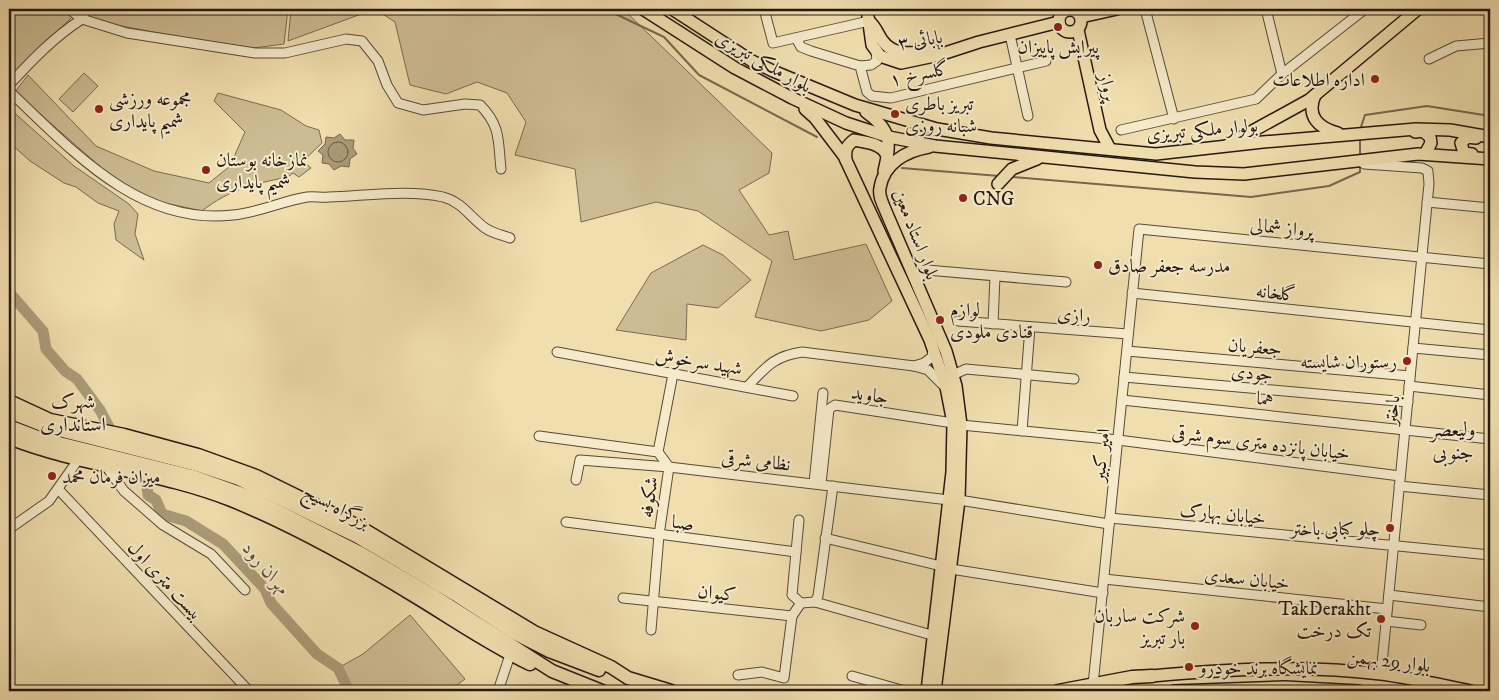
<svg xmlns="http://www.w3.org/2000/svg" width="1499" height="700" font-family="'IM FELL DW Pica',Amiri,serif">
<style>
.green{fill:#cdbc93;stroke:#796a51}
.water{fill:#ab9b78;stroke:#75674e}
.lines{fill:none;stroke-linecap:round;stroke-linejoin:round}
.shore{stroke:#685a44;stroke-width:1}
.stream{stroke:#75674e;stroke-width:2}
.river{stroke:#ab9b78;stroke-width:11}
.minor-casing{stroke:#584a37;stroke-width:11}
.major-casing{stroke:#25180f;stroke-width:14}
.highway-casing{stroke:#25180f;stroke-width:15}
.minor{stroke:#f5eaca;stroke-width:9}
.major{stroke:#f0deae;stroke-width:11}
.highway{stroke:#f0deae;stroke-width:12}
.poi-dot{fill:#8f2418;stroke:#f5eaca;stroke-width:2}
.labels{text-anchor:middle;stroke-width:4;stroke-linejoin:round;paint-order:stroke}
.street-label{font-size:19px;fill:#25180f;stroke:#f5eaca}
.poi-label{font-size:19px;fill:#25180f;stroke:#f5eaca;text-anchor:start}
.neighbourhood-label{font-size:20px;fill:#25180f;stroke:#f5eaca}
.water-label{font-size:20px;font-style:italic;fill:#5b4c39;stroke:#f5eaca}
</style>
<rect width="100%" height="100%" fill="#f0deae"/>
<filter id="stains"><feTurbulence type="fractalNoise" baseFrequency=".004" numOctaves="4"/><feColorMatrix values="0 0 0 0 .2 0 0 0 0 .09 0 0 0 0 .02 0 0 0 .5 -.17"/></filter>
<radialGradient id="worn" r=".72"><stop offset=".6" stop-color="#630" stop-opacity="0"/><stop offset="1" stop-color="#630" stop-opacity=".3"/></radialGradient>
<g class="green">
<path d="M 9,9 L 288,9 L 284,44 L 246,49 L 72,17 L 9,78 Z"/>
<path d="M 291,9 L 617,9 L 625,11 L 772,153 L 769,173 L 739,190 L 769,235 L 788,231 L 794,260 L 866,244 L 892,301 L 869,320 L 821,331 L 755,317 L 772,261 L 698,211 L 656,202 L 581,222 L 575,169 L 515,155 L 526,122 L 507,93 L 477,82 L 446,94 L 410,85 L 395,22 L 375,9 L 288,41 Z"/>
<path d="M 84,73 L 98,86 L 73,112 L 59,99 Z"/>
<path d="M 28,75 L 96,146 L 154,171 L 209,183 L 230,166 L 245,132 L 214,101 L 218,93 L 281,110 L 306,126 L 319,130 L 322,143 L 303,161 L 311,168 L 299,177 L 293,173 L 288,177 C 254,184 230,189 202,211 L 156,201 L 120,184 L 15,92 Z"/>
<path d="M 9,108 L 74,166 L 129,204 L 138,214 L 135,234 L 144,260 L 116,240 L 114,224 L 119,211 L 98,203 L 76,187 L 64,183 L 30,161 L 9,142 Z"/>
<path d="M 703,245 L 723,255 L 751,280 L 718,308 L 687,304 L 686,340 L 616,330 L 651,273 Z"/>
<path d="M 410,615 L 465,679 L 449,691 L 351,691 L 338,668 L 363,654 Z"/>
</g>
<path class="water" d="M 340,134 L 345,140 L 354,140 L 353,148 L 357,154 L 350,159 L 349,167 L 341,166 L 334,170 L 329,164 L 322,163 L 323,155 L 318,151 L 325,144 L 326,137 L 334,138 Z"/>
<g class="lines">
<circle class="shore" cx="338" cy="152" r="10"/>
<g class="stream">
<path d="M 605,9 L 664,37 L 699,75 L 817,137"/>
<path d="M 1360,130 L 1365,115 L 1427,106 L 1490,116"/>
<path d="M 1360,137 L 1360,155"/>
<path d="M 902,168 L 999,176"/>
<path d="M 1012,177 L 1251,197 L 1329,186 L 1360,172 L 1360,165"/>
</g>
<g class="river">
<path d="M 9,292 L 43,331 L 46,349 L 65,371 L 77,379 L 100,410 L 110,429"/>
<path d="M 147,485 L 148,495 L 156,500 L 162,514 L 186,521 L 223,544 L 265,589 L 271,603 L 317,654 L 338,668 L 349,691"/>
</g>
<g class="minor-casing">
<g id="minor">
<path d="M 69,9 L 82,19 L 85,9"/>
<path d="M 764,9 L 773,43 L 869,21"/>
<path d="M 1069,9 L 1070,10"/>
<path d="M 1145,9 L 1174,119"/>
<path d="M 1266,9 L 1282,74"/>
<path d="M 1010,35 L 1028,116"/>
<path d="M 796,38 L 801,47 L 811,51 L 860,66 L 867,92 L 872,96 L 891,98 L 1046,61"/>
<path d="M 1429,59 L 1456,46 L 1490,43"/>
<path d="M 860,66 L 871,65 L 877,61 L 876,51"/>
<path d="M 9,85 C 32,60 54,37 82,19 L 127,33 L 255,53 L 285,53 L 346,39 L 362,41 L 378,61 L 387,85 L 398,103 L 423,110 L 465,104 L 480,105 C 501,126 498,141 501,169"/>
<path d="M 9,91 C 71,149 138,226 233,215 C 258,213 282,201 307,197 C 314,196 322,198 329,197 C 364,196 409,189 443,197 C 462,202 470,217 485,228 C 492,233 502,235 510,238"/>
<path d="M 1121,130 L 1256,99 L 1282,74 L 1365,9"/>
<path d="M 1364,164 L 1422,168 L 1428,171 L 1429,184 L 1381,674"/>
<path d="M 1427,202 L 1490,208"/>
<path d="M 915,280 L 927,270 L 1066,282"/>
<path d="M 1132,293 L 1490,330"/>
<path d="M 958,321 L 1128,334"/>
<path d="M 993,324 L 995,276"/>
<path d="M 933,348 L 932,357 L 924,363 L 914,366 L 928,370 L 945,387"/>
<path d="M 1413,348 L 1490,355"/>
<path d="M 1127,351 L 1410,376"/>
<path d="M 557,352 L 793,396"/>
<path d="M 953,375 L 966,369 L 1074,379"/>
<path d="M 1124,377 L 1408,402"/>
<path d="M 748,386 C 766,367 774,356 802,352 L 914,366"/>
<path d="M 1409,386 L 1490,395"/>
<path d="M 1122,400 L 1490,439"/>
<path d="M 961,425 L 1118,440 L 1400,476"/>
<path d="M 1022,431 L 1030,327"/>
<path d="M 539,436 L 658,452"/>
<path d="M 106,466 L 124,491 L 163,525 L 211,554 L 245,590"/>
<path d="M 576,480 L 580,460 L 669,467 L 949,500"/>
<path d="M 814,483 L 823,393"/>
<path d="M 821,484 L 829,409 L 835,405 L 953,423"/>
<path d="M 1399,486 L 1490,495"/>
<path d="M 59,490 L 249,691"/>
<path d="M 959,500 L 1109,524"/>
<path d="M 1110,518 L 1490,555"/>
<path d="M 799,520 L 792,595 L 801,603 L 815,602 L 818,596 L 833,486"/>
<path d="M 566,522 L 796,552"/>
<path d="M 9,529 L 49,501 L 78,460"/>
<path d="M 825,538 L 941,566"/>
<path d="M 951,569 L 1103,593"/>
<path d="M 1104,579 L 1387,609"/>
<path d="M 1389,595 L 1490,607"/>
<path d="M 623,598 L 792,616 L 801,603"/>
<path d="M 815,602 L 928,634"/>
<path d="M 1386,621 L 1421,625"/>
<path d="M 651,630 L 659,535 L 669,467 L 658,452 L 673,374"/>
<path d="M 738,675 L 762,672 L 784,678 L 792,616"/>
<path d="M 852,676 L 905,691"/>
<path d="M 1093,685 L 1139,229 L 1490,264"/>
<path d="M 498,691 L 510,655"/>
</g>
</g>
<g class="major-casing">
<g id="major">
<path d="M 643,9 L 735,68 L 792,98 L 846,123 L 889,137 L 935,146 L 1195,172 L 1244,174 L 1418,154 L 1490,159"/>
<path d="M 672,9 L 752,61 L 773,71 L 855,105 L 937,129 L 991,138 L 1156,154 L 1263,142 L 1416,129 L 1450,130 L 1490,137"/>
<path d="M 867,9 L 872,45 L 880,56 L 901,63 L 939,55 L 979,42 L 1059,22"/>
<circle cx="1070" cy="21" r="11"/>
<path d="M 1081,17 L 1117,9"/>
<path d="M 869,21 C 876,27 877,33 882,40 C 894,58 916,53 933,49"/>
<path d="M 1078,30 L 1100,130 L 1110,149"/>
<path d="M 1315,95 C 1306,116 1318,128 1338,133"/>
<path d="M 805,109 L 815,118 L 844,156 L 930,340 L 946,387 L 953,423 L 952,472 L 927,691"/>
<path d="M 866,112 C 892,130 891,143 884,171"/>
<path d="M 1415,132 L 1423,131 L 1430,137 L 1431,143 L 1425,154"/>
<path d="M 1229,144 L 1309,100 L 1418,9"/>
<path d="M 929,147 C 906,151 884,163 880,188 C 878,196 884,206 887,214 L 946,351 L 956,386 L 961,425 L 959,500 L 935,691"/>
<path d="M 1472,154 L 1464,153 L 1461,143 L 1467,137 L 1476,138"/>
<path d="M 846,160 C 845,150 846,146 854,140 C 867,143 882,143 887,156"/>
<path d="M 998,184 L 1012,169 L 1037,159"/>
<path d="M 1152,676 C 1228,669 1305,665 1381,674 C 1411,678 1441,685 1471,691"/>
<path d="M 1174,691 L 1285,687 L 1359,691"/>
</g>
</g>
<g class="highway-casing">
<g id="highway">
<path d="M 9,401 L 50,420 L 124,435 L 198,455 L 256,476 L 358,526 L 534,632 L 611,667 L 628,678 L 671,691"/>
<path d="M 9,412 L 47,427 L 197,465 L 239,479 L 358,537 L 456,595 L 514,633 L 549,651 L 599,670"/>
<path d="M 9,426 L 43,439 L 192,476 L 248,496 L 359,552 L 436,597 L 552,671 L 602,691"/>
<path d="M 9,438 C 81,466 160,472 231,500 C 295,526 357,561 416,597 C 454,620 490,645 530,664"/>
<path d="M 1058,691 L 1132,677 L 1152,676"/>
</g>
</g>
<use href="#minor" class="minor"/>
<use href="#major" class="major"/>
<use href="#highway" class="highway"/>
</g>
<g class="poi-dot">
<circle cx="1058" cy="27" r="5"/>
<circle cx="1375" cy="79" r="5"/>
<circle cx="99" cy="109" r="5"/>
<circle cx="895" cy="114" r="5"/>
<circle cx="206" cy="170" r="5"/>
<circle cx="963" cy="198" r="5"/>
<circle cx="1098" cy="265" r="5"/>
<circle cx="940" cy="320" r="5"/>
<circle cx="1407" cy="361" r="5"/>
<circle cx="52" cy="476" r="5"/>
<circle cx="1390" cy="528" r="5"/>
<circle cx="1381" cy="619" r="5"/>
<circle cx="1195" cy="626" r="5"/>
<circle cx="1189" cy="667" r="5"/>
</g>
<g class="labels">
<g class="street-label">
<text transform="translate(920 39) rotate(-9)" y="7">بابائی ۳</text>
<text transform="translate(764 61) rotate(29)" y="7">بلوار ملکى تبریزى</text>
<text transform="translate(919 73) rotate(-12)" y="7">گلسرخ ۱</text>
<text transform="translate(1109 87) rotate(77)" y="7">پرواز</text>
<text transform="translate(1202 129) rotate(-5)" y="7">بولوار ملکی تبریزی</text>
<text transform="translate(1282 227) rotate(6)" y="7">پرواز شمالی</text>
<text transform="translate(917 234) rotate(69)" y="7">بلوار استاد معین</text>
<text transform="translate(1276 292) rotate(6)" y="7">گلخانه</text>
<text transform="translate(1074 314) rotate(4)" y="7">رازی</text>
<text transform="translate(1255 346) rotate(5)" y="7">جعفریان</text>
<text transform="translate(699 361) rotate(9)" y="7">شهید سرخوش</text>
<text transform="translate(1252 372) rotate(5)" y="7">جودی</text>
<text transform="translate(870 394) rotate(9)" y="7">جاوید</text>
<text transform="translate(1265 398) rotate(6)" y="7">هما</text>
<text transform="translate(1391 410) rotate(-84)" y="7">باختر</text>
<text transform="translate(1261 442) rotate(7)" y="7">خیابان پانزده متری سوم شرقی</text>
<text transform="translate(1100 455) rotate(-84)" y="7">امیر کبیر</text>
<text transform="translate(756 460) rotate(6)" y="7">نظامی شرقی</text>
<text transform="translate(648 497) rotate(-82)" y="7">شکوفه</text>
<text transform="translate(337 506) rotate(28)" y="7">بزرگراه بسیج</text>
<text transform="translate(1223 513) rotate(6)" y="7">خیابان بهارک</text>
<text transform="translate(683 522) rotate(7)" y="7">صبا</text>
<text transform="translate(1247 578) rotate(6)" y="7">خیابان سعدی</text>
<text transform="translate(166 580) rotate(47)" y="7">بیست متری اول</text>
<text transform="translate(717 592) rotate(6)" y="7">کیوان</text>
<text transform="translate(1389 660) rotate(7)" y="7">بلوار 29 بهمن</text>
</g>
<g class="poi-label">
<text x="1058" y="53" text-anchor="middle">پیرایش پاییزان</text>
<text x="1365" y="86" text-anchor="end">اداره اطلاعات</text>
<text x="109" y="105">مجموعه ورزشی<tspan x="109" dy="22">شمیم پایداری</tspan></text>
<text x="905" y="110">تبریز باطری<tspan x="905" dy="22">شبانه روزی</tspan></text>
<text x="216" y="166">نمازخانه بوستان<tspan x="216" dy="22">شمیم پایداری</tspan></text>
<text x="973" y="205">CNG</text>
<text x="1108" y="272">مدرسه جعفر صادق</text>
<text x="950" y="316">لوازم<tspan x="950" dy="22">قنادی ملودی</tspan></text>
<text x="1397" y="368" text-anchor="end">رستوران شایسته</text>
<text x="62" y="483">میزان فرمان محمد</text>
<text x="1380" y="535" text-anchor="end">چلو کبابی باختر</text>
<text x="1371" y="615" text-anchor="end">TakDerakht<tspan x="1371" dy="22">تک درخت</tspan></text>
<text x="1185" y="622" text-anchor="end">شرکت ساربان<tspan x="1185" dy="22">بار تبریز</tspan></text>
<text x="1199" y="674">نمایشگاه برند خودرو</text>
</g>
<g class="neighbourhood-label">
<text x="73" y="408">شهرک<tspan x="73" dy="23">استانداری</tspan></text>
<text x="1453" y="436">ولیعصر<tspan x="1453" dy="23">جنوبی</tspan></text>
</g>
<g class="water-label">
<text transform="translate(267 568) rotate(50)" y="7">مهران رود</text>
</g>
</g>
<rect width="1499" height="700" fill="none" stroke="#f0deae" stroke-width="30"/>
<rect x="10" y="10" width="1479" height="680" fill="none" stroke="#25180f" stroke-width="2.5"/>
<rect x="15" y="15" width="1469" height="670" fill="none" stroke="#25180f"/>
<rect width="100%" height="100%" filter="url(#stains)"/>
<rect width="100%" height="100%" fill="url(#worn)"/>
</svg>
